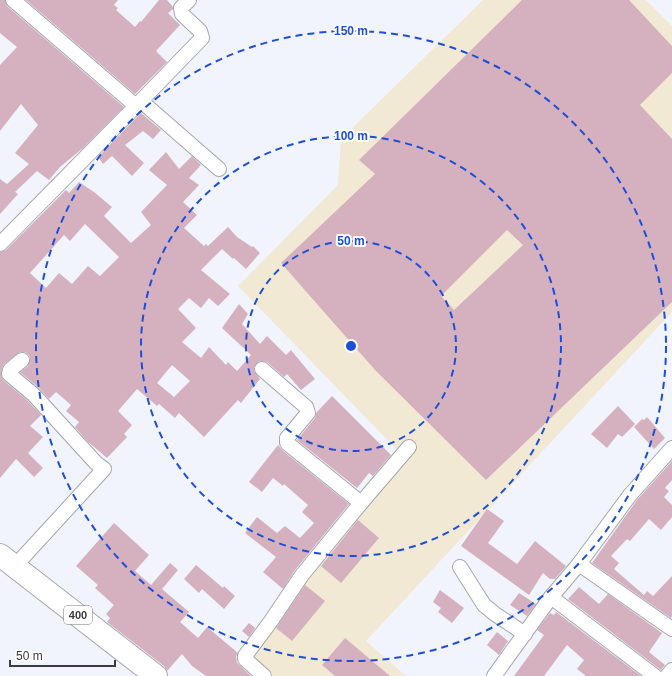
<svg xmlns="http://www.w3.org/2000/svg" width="672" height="676" font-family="Arial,sans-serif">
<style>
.industrial{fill:#f2e9d4}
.building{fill:#d5b1c0;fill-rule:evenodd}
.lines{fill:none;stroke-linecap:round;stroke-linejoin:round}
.minor-casing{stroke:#a4a7af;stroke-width:16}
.primary-casing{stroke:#a4a7af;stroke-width:24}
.minor{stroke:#fff;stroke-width:14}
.primary{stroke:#fff;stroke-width:22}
.ring{fill:none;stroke:#1d4ed8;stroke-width:2;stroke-dasharray:7 5}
.labels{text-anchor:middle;stroke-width:4;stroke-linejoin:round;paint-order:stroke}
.shield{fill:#fff;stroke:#757678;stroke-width:1}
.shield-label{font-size:11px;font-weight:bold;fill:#3a3b3e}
.centre{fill:#1d4ed8;stroke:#fff;stroke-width:2}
.ring-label{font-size:12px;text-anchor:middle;font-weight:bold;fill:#1d4ed8;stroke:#fff;stroke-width:4;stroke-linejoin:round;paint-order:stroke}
</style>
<rect width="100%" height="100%" fill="#f1f4fc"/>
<path class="industrial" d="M 483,0 L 646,0 L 672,26 L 672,312 L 366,641 L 406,676 L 271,676 L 272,674 L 249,656 L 297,587 L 402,455 L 238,286 L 338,185 L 341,139 Z"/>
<g class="building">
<path d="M 0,0 L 5,0 L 7,6 L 124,107 L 83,148 L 60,167 L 49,180 L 37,171 L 15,192 L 18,194 L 0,214 L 0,179 L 7,184 L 29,164 L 15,153 L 38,125 L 21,104 L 0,131 L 0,65 L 17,47 L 0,33 Z"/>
<path d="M 26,0 L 118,0 L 114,5 L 118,8 L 116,10 L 135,27 L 140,21 L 141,22 L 159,0 L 167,0 L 173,7 L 173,9 L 168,13 L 180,25 L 156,51 L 167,62 L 135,94 Z"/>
<path d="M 522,0 L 629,0 L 672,46 L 672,73 L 640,105 L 672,139 L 672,302 L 486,480 L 375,370 L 281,263 L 375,174 L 359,160 ZM 507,230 L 523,245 L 454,310 L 441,296 Z"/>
<path d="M 141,113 L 161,130 L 153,139 L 143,131 L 125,145 L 144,163 L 132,176 L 112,156 L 103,164 L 98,157 Z"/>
<path d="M 166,152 L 179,169 L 192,156 L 201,165 L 189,178 L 199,185 L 183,202 L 197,215 L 184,228 L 204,246 L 206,244 L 208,246 L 228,227 L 237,237 L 252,247 L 253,246 L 260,253 L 246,269 L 234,258 L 233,259 L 222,249 L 201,270 L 230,294 L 218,306 L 209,298 L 201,308 L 189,298 L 178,309 L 196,328 L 182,342 L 201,358 L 209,347 L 226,365 L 228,362 L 237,371 L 251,355 L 222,328 L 239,304 L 248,314 L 242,324 L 260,344 L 267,336 L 286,355 L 291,350 L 315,379 L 301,390 L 287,374 L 284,377 L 267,362 L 263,361 L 259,361 L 254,367 L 254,371 L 260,379 L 241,403 L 238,400 L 204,437 L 179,413 L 175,418 L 159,404 L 157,406 L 137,389 L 118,411 L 132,425 L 124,434 L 127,437 L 107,458 L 87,441 L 75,427 L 79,422 L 66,411 L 71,405 L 56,392 L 49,399 L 39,388 L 20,372 L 28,366 L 30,359 L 29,355 L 25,352 L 20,352 L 4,364 L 2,368 L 1,376 L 4,381 L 28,401 L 41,415 L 30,426 L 43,437 L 28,453 L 43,468 L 34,477 L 16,459 L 0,478 L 0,252 L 6,250 L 66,190 L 69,193 L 79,182 L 94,192 L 112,207 L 104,216 L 131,243 L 151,225 L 141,212 L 167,185 L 149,170 ZM 85,224 L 119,257 L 100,276 L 88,266 L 72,284 L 59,273 L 46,288 L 30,273 L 64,235 L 70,241 ZM 172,365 L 190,381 L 174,397 L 157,383 Z"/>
<path d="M 332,396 L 391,455 L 373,476 L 369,473 L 357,488 L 297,440 L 315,418 L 316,413 Z"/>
<path d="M 618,406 L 635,424 L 622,437 L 618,434 L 607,448 L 591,434 Z"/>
<path d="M 647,417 L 665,438 L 654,449 L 634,427 L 642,419 L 644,420 Z"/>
<path d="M 278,445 L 282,450 L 349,504 L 295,570 L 283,589 L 263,572 L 276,557 L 245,533 L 257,517 L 277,533 L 285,526 L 300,538 L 314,523 L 302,512 L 308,505 L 284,484 L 283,486 L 273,478 L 262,492 L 249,482 Z"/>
<path d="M 672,461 L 672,480 L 665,488 L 669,491 L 664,497 L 672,505 L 672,517 L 661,530 L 649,519 L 630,541 L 627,539 L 611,556 L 619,563 L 614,569 L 644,595 L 647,591 L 653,596 L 672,576 L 672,616 L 671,618 L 592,563 L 637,500 Z"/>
<path d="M 487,509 L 504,521 L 488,543 L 517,564 L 535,541 L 566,566 L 555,579 L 550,579 L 543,573 L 529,595 L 461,546 Z"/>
<path d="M 358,520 L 379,538 L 341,583 L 321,566 Z"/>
<path d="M 114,523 L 149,555 L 135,571 L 151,585 L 170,563 L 178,570 L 162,589 L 189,612 L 180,622 L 198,638 L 207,627 L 238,653 L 236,656 L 237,663 L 251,676 L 206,676 L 192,666 L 182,654 L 167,671 L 164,666 L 107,622 L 110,618 L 106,614 L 114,605 L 95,588 L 98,585 L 76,566 Z"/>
<path d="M 196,565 L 223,588 L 224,586 L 235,596 L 224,609 L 202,589 L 199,593 L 184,579 Z"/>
<path d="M 305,585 L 325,601 L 292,641 L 276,628 Z"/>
<path d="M 579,587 L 599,604 L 608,594 L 662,633 L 649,652 L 665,665 L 661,670 L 568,599 Z"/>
<path d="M 440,590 L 464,608 L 452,623 L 438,612 L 441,608 L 433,602 Z"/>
<path d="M 519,593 L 536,604 L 527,616 L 510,605 Z"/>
<path d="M 556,612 L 641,676 L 586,676 L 577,669 L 584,660 L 567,645 L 544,676 L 514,676 L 544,635 L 537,630 L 550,613 L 554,615 Z"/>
<path d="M 249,623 L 255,628 L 249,637 L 242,631 Z"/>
<path d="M 497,632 L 508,641 L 499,655 L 487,645 Z"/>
<path d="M 345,638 L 390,676 L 335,676 L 322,665 Z"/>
</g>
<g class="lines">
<g class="minor-casing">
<g id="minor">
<path d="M 13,0 L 136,106"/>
<path d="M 141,101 L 219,169"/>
<path d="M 0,244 L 136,106 L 202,38 L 200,31 L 182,14 L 181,8 L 189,0"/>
<path d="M 262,369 L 306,407 L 308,413 L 287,438 L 287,443 L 361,503 L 409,447"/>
<path d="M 579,564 L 672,629"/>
<path d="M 15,566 L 104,469 L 96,463 L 34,395 L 9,374 L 10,370 L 22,360"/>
<path d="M 460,567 L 484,605 L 495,614 L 525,634"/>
<path d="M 551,597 L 655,676"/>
<path d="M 264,676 L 245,659 L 245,656 L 271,621 L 302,575 L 361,503"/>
<path d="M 494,676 L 551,597 L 579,564 L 630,495 L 672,448"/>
<path d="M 667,676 L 672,670"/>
</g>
</g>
<g class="primary-casing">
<path id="primary" d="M 0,555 L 156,676"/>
</g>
<use href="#minor" class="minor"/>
<use href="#primary" class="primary"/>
</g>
<g class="ring">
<circle cx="351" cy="346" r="105"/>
<circle cx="351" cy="346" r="210"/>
<circle cx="351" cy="346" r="315"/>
</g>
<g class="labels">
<rect class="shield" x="64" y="606" width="28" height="18" rx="3"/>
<g class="shield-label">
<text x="78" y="619">400</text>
</g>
</g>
<circle cx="351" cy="346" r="6" class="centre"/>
<g class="ring-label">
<text x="351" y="35">150 m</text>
<text x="351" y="140">100 m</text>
<text x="351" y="245">50 m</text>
</g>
<path d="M10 660v6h105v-6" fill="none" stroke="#3a3b3e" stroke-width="2"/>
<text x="16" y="660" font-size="12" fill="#3a3b3e" stroke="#ffffff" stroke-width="3" paint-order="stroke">50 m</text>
</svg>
